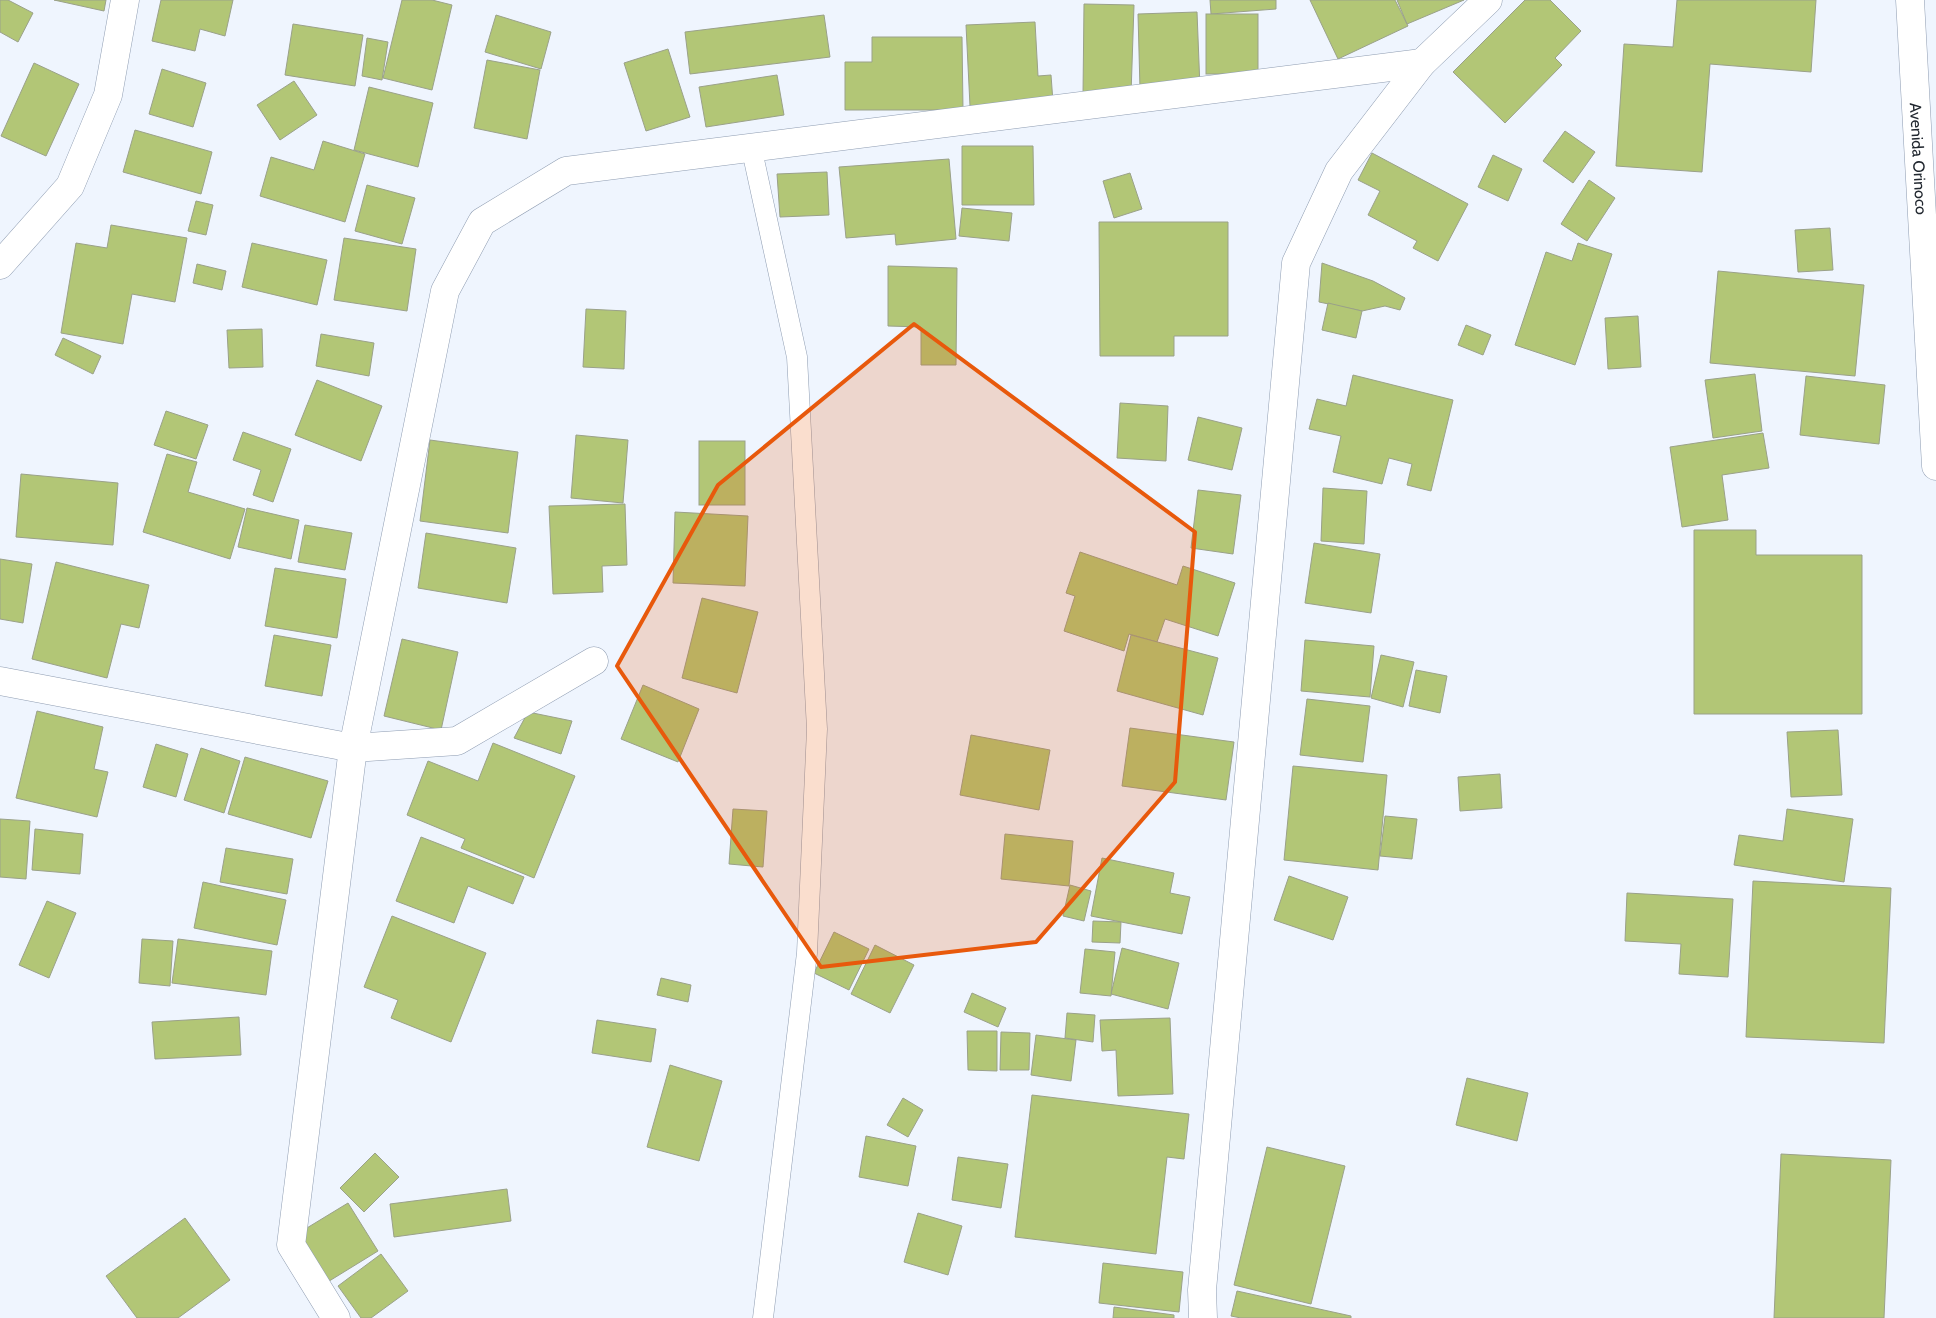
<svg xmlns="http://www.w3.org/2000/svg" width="1936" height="1318" font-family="Cabin,sans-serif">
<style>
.building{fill:#b2c676;stroke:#9aa189}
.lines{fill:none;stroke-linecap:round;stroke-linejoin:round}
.service-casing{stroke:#8e9cb1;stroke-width:21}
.minor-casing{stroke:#8e9cb1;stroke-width:29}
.secondary-casing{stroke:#8e9cb1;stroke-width:29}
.service{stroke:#fff;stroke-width:20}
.minor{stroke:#fff;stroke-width:28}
.secondary{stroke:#fff;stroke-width:28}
.marked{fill:#e8590c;fill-opacity:0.2;stroke:#e8590c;stroke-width:4;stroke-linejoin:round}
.labels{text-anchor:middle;stroke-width:4;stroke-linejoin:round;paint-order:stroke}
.street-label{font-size:16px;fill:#222830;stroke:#fff}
</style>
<rect width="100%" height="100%" fill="#eff5fe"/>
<g class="building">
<path d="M 0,0 L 8,0 L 33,13 L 18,42 L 0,32 Z"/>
<path d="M 54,0 L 106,0 L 104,11 Z"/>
<path d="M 161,0 L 233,0 L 225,36 L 200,29 L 195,51 L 152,41 Z"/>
<path d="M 402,0 L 432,0 L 452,5 L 432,90 L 383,78 Z"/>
<path d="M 1210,0 L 1276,0 L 1276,9 L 1211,14 Z"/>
<path d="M 1310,0 L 1395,0 L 1408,26 L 1338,59 Z"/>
<path d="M 1397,0 L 1464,0 L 1407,24 Z"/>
<path d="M 1525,0 L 1550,0 L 1581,31 L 1555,58 L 1562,65 L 1505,123 L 1453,72 Z"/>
<path d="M 1677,0 L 1816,0 L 1811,72 L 1710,64 L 1702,172 L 1616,166 L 1624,44 L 1673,47 Z"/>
<path d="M 1084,4 L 1134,5 L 1131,95 L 1083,94 Z"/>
<path d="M 1197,12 L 1200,88 L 1140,89 L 1138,14 Z"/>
<rect x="1206" y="14" width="52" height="60"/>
<path d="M 496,15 L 551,32 L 541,69 L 485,52 Z"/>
<path d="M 824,15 L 830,57 L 690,74 L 685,32 Z"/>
<path d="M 1035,22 L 1038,76 L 1051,75 L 1053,102 L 970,106 L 966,25 Z"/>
<path d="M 293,24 L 363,35 L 355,86 L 285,75 Z"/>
<path d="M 872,37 L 962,37 L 963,110 L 845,110 L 845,62 L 872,62 Z"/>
<path d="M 367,38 L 388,42 L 382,80 L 362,76 Z"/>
<path d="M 668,49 L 690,117 L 646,131 L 624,63 Z"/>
<path d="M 487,60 L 540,70 L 527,139 L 474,128 Z"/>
<path d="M 34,63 L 79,84 L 46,156 L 1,136 Z"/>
<path d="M 162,69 L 206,83 L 193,127 L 149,114 Z"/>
<path d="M 777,75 L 784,115 L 706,127 L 699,87 Z"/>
<path d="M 294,81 L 317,115 L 280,140 L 257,105 Z"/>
<path d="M 369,87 L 433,103 L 418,167 L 354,150 Z"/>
<path d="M 135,130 L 212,152 L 201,194 L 123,172 Z"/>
<path d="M 1565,131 L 1595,152 L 1573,183 L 1543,161 Z"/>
<path d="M 323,141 L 365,154 L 345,222 L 260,196 L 271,157 L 314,170 Z"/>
<path d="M 962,146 L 1033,146 L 1034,205 L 962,205 Z"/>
<path d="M 1372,153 L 1468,204 L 1438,261 L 1413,248 L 1417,241 L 1368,215 L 1380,191 L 1358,180 Z"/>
<path d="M 1493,155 L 1522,169 L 1508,201 L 1478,187 Z"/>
<path d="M 949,159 L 956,239 L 896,245 L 895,234 L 846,238 L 839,167 Z"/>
<path d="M 827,172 L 829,215 L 780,217 L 777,174 Z"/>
<path d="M 1130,173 L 1142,209 L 1114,218 L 1103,181 Z"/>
<path d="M 1589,180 L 1615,198 L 1587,241 L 1561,224 Z"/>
<path d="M 367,185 L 415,198 L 402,244 L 355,231 Z"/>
<path d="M 196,201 L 213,205 L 206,235 L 188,231 Z"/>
<path d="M 962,208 L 1012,213 L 1009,241 L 959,236 Z"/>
<path d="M 1099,222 L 1228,222 L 1228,336 L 1174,336 L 1174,356 L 1100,356 Z"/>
<path d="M 111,225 L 187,238 L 175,302 L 132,294 L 123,344 L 61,333 L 76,243 L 107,248 Z"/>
<path d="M 1830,228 L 1833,270 L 1798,272 L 1795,230 Z"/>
<path d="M 344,238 L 416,249 L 407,311 L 334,300 Z"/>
<path d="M 252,243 L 327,260 L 317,305 L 242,287 Z"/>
<path d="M 1578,243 L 1612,254 L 1575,365 L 1515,345 L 1546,252 L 1572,261 Z"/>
<path d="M 1322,263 L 1373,281 L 1405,298 L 1400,310 L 1385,306 L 1362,311 L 1319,302 Z"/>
<path d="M 197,264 L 226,271 L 222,290 L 193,283 Z"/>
<path d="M 888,266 L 957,268 L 956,365 L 921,365 L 921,327 L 888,326 Z"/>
<path d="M 1718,271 L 1864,285 L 1855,376 L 1710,363 Z"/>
<path d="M 1328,303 L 1362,311 L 1356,338 L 1322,330 Z"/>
<path d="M 586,309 L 626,311 L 624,369 L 583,367 Z"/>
<path d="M 1638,316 L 1641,367 L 1608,369 L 1605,318 Z"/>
<path d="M 1466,325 L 1491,335 L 1483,355 L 1458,345 Z"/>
<path d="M 262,329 L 263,367 L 229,368 L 227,330 Z"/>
<path d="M 321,334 L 374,343 L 369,376 L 316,366 Z"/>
<path d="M 63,338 L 101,356 L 93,374 L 55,355 Z"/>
<path d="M 1755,374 L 1762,431 L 1713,438 L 1705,380 Z"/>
<path d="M 1353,375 L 1453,400 L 1431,491 L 1407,485 L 1412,464 L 1389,458 L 1382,484 L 1333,472 L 1341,436 L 1309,429 L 1317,399 L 1346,406 Z"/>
<path d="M 1806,376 L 1885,385 L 1879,444 L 1800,435 Z"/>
<path d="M 317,380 L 382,406 L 361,461 L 295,435 Z"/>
<path d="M 1120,403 L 1168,406 L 1166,461 L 1117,458 Z"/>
<path d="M 166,411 L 208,425 L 196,459 L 154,445 Z"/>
<path d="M 1198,417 L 1242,428 L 1232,470 L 1188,460 Z"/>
<path d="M 243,432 L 291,449 L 273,502 L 253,495 L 261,470 L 233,460 Z"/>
<path d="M 1763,433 L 1769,468 L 1722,475 L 1728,520 L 1682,527 L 1670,447 Z"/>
<path d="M 576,435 L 628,440 L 623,503 L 571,498 Z"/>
<path d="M 430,440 L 518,452 L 508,533 L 420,521 Z"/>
<rect x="699" y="441" width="46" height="64"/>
<path d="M 167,454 L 197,462 L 188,492 L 245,509 L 230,559 L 143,532 Z"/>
<path d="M 21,474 L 118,483 L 113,545 L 16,537 Z"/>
<path d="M 1323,488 L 1367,491 L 1364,544 L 1321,541 Z"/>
<path d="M 1198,490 L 1241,495 L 1233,554 L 1191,548 Z"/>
<path d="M 625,504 L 627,565 L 602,566 L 603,592 L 553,594 L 549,506 Z"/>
<path d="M 247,508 L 299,520 L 291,559 L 238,547 Z"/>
<path d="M 675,512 L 748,516 L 745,586 L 673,583 Z"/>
<path d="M 305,525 L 352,533 L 345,570 L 298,562 Z"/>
<path d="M 1694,530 L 1756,530 L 1756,555 L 1862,555 L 1862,714 L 1694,714 Z"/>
<path d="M 426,533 L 516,548 L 507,603 L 418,588 Z"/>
<path d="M 1314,543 L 1380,554 L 1371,613 L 1305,603 Z"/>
<path d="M 1080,552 L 1177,585 L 1183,566 L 1235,583 L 1218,636 L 1165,619 L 1157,642 L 1129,634 L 1124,651 L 1064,631 L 1075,596 L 1066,593 Z"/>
<path d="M 0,559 L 32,564 L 23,623 L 0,619 Z"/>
<path d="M 56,562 L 149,585 L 139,628 L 121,624 L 107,678 L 32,659 Z"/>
<path d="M 275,568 L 346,579 L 337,638 L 265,626 Z"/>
<path d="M 702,598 L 758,612 L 737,693 L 682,678 Z"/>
<path d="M 274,635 L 331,645 L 322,696 L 265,686 Z"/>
<path d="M 1131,635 L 1218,658 L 1203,715 L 1117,691 Z"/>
<path d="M 402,639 L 458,652 L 441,730 L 384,716 Z"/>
<path d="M 1305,640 L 1374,646 L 1370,697 L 1301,691 Z"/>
<path d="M 1381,655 L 1414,662 L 1403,707 L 1371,698 Z"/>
<path d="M 1416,670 L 1447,676 L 1440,713 L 1409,706 Z"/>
<path d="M 643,685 L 699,709 L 678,762 L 621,739 Z"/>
<path d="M 1307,699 L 1370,706 L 1363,762 L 1300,755 Z"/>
<path d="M 37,711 L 103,727 L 94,769 L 108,772 L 97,817 L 16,798 Z"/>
<path d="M 528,712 L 572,721 L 561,754 L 514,738 Z"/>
<path d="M 1130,728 L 1234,742 L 1226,800 L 1122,786 Z"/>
<path d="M 1838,730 L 1842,795 L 1791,797 L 1787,732 Z"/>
<path d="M 971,735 L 1050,750 L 1039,810 L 960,795 Z"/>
<path d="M 493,743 L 575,776 L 534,878 L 461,848 L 465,839 L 407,815 L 428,761 L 478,781 Z"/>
<path d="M 156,744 L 188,754 L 176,797 L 143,787 Z"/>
<path d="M 201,748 L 240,761 L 224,813 L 184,800 Z"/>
<path d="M 245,757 L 328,781 L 311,838 L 228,814 Z"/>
<path d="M 1293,766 L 1387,775 L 1378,870 L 1284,860 Z"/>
<path d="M 1500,774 L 1502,808 L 1460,811 L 1458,777 Z"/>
<path d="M 733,809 L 767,811 L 763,867 L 729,864 Z"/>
<path d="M 1787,809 L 1853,819 L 1844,882 L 1734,865 L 1739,835 L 1783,841 Z"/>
<path d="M 1385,816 L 1417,819 L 1412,859 L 1380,856 Z"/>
<path d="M 0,819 L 30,821 L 26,879 L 0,877 Z"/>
<path d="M 35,829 L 83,834 L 80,874 L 32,870 Z"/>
<path d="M 1005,834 L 1073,841 L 1069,886 L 1001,879 Z"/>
<path d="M 421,837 L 524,877 L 513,904 L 468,886 L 454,923 L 396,901 Z"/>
<path d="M 226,848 L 293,859 L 287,894 L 220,882 Z"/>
<path d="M 1102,858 L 1174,873 L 1170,893 L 1190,897 L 1182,934 L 1091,916 Z"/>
<path d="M 1289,876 L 1348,897 L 1333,940 L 1274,920 Z"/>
<path d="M 1753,881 L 1891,888 L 1884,1043 L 1746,1037 Z"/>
<path d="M 203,882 L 286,900 L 277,945 L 194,928 Z"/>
<path d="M 1070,885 L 1091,891 L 1084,921 L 1063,916 Z"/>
<path d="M 1627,893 L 1733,899 L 1728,977 L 1679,974 L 1681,944 L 1625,941 Z"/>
<path d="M 47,901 L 76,913 L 49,978 L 19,965 Z"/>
<path d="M 392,916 L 486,953 L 451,1042 L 391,1018 L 398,1000 L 364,987 Z"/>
<path d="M 1093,921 L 1121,922 L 1120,943 L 1092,942 Z"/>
<path d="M 834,932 L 869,949 L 849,990 L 814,973 Z"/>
<path d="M 142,939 L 173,941 L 170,986 L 139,983 Z"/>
<path d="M 178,939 L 272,951 L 266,995 L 172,983 Z"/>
<path d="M 875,945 L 914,965 L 890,1013 L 851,994 Z"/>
<path d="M 1122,948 L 1179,963 L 1168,1009 L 1111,994 Z"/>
<path d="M 1085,949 L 1115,952 L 1111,996 L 1080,993 Z"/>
<path d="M 661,978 L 691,985 L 688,1002 L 657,995 Z"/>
<path d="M 972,993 L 1006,1008 L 998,1027 L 964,1012 Z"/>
<path d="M 1067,1013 L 1095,1015 L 1093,1042 L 1065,1038 Z"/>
<path d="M 239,1017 L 241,1055 L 155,1059 L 152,1022 Z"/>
<path d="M 1170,1018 L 1173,1094 L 1118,1096 L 1116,1050 L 1102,1051 L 1100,1020 Z"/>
<path d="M 597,1020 L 656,1029 L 651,1062 L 592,1053 Z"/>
<path d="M 967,1031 L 997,1031 L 997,1071 L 968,1070 Z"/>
<path d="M 1001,1032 L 1030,1033 L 1029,1070 L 1000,1070 Z"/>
<path d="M 1036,1035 L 1076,1040 L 1071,1081 L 1031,1075 Z"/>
<path d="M 670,1065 L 722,1081 L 699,1161 L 647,1147 Z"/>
<path d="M 1467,1078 L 1528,1093 L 1517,1141 L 1456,1125 Z"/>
<path d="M 1032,1095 L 1189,1114 L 1184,1159 L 1167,1157 L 1156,1254 L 1015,1237 Z"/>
<path d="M 903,1098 L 923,1110 L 908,1137 L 887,1125 Z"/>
<path d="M 866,1136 L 916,1146 L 908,1186 L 859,1177 Z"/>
<path d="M 1267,1147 L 1345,1166 L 1311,1304 L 1234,1285 Z"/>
<path d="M 375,1153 L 399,1177 L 364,1212 L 340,1188 Z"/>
<path d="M 1781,1154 L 1891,1160 L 1884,1318 L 1774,1318 Z"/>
<path d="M 958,1157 L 1008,1164 L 1001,1208 L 952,1200 Z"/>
<path d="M 507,1189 L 511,1221 L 394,1237 L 390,1204 Z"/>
<path d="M 348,1203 L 378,1251 L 326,1283 L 297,1234 Z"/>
<path d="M 918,1213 L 962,1226 L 948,1275 L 904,1262 Z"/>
<path d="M 185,1218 L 230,1280 L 178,1318 L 137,1318 L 106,1276 Z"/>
<path d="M 381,1254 L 408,1291 L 371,1318 L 361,1318 L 338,1286 Z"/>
<path d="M 1103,1263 L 1183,1272 L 1179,1312 L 1099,1303 Z"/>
<path d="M 1237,1291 L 1351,1316 L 1351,1318 L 1241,1318 L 1231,1316 Z"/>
<path d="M 1114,1307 L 1174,1315 L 1174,1318 L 1113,1318 Z"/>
</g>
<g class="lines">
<g class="service-casing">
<path id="service" d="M 751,146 L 797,357 L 817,729 L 807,953 L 763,1318"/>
</g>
<g class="minor-casing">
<g id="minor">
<path d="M 0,265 L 70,186 L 108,95 L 125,0"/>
<path d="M 0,681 L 353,748 L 457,741 L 594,661"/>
<path d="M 336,1318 L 291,1245 L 353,748 L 445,291 L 482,222 L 566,171 L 1422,63"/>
<path d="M 1203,1318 L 1202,1290 L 1296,263 L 1339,171 L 1422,63 L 1488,0"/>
</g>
</g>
<g class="secondary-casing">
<g id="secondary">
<path id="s1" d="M 1910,0 L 1936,466"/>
</g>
</g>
<use href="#service" class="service"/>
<use href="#minor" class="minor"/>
<use href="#secondary" class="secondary"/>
</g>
<path class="marked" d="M 914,324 L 1195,532 L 1175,782 L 1036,942 L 821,967 L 617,666 L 718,485 Z"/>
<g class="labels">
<g class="street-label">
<text dy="6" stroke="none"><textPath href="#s1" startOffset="159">Avenida Orinoco</textPath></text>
</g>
</g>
</svg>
